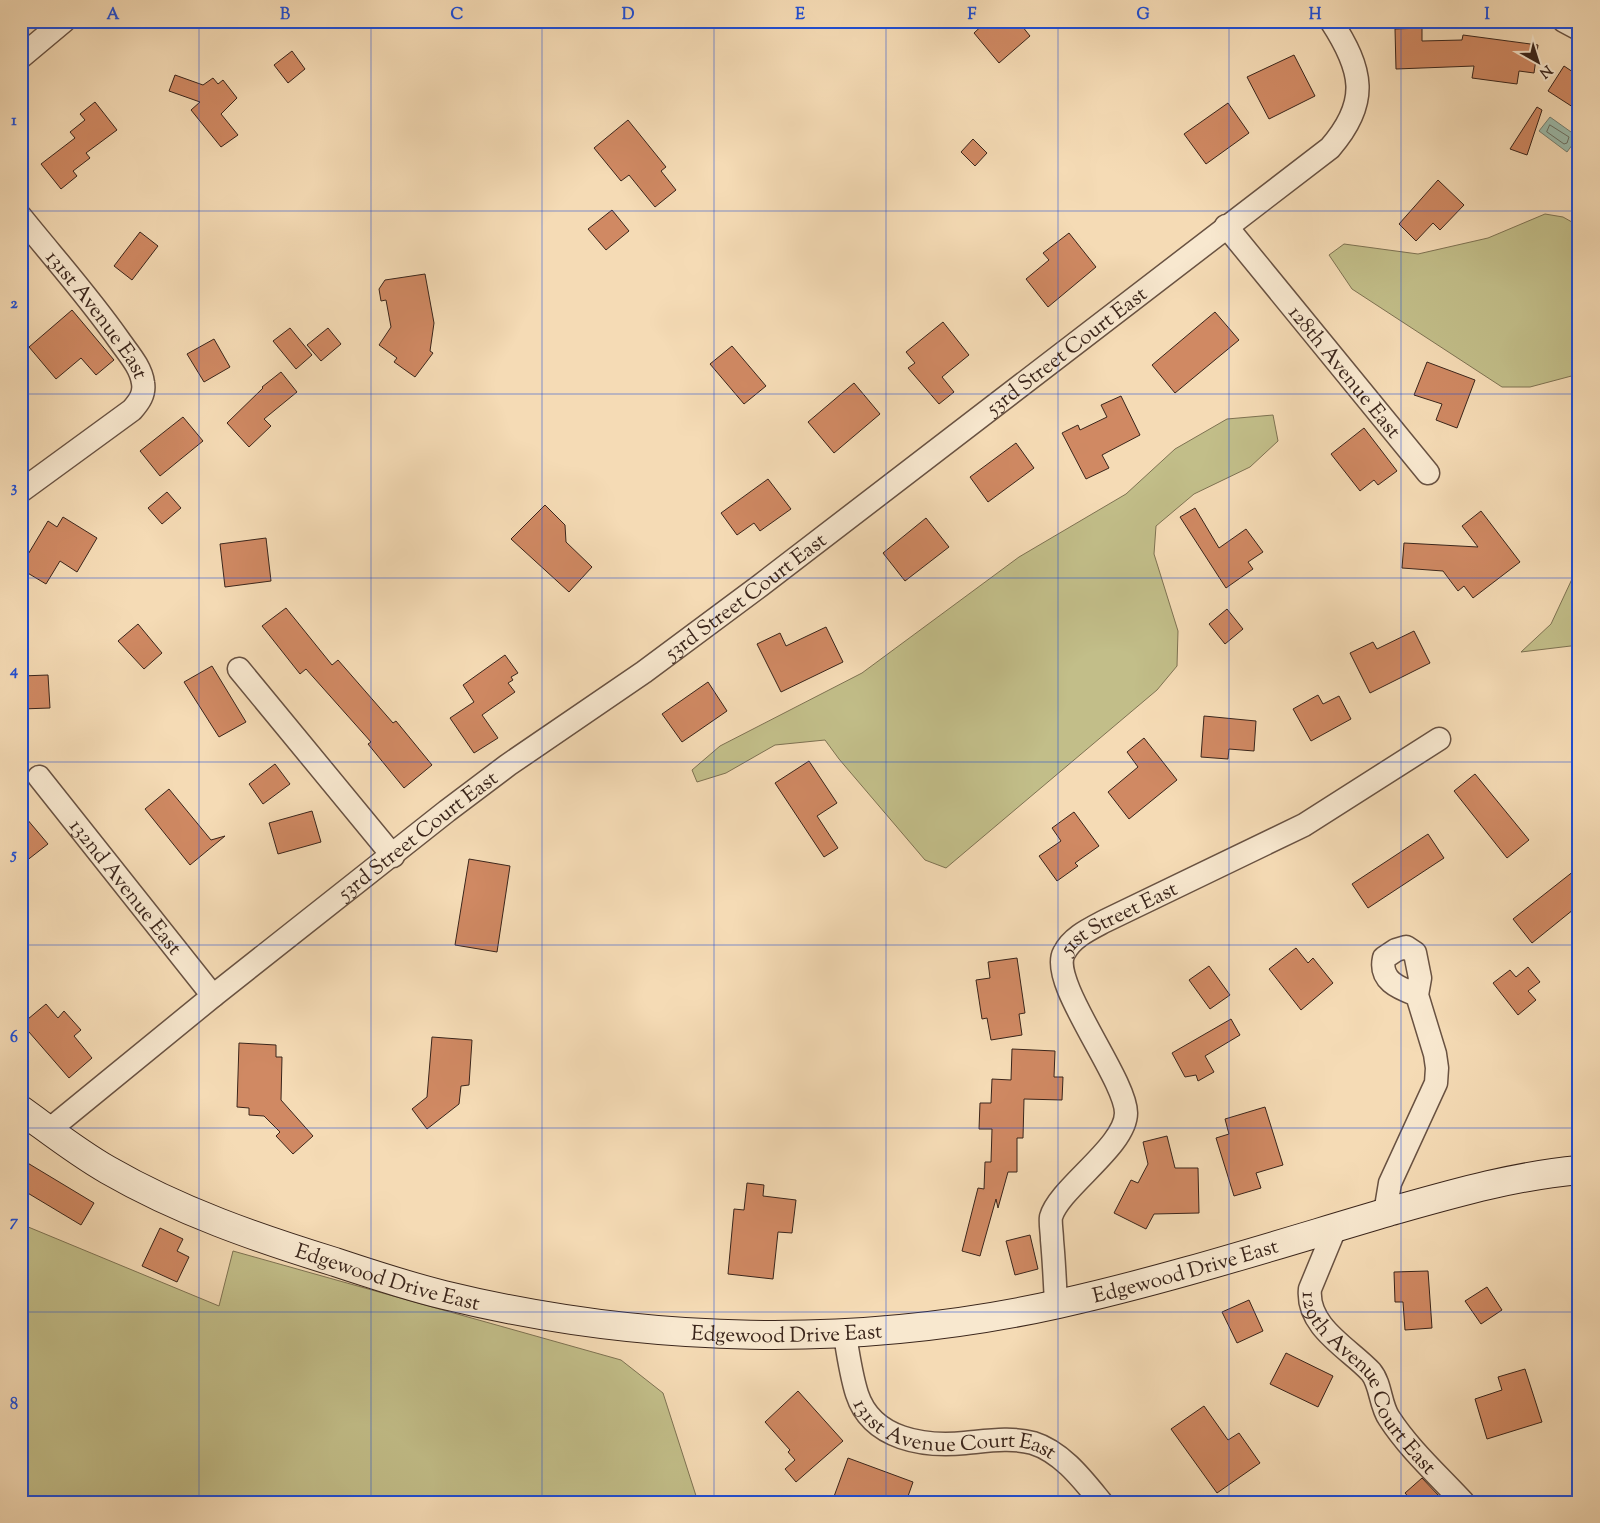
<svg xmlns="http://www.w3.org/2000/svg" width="1600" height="1523" font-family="'Sorts Mill Goudy',serif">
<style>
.green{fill:#c2be89;stroke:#7e7252}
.water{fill:#9cbbab;stroke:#757f71}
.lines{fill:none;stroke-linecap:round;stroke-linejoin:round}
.shore{stroke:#6b7063;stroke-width:1}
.building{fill:#d08963;stroke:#3a251b}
.street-casing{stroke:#695242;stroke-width:25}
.secondary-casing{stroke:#3a251b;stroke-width:30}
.street{stroke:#f8e8cf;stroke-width:22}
.secondary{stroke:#f8e8cf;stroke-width:28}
.grid{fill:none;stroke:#1d4ed8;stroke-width:1;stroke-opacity:0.55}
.labels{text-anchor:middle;stroke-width:5;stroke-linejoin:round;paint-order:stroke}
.street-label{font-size:21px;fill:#3a251b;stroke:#f8e8cf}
.neatline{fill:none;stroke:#1d4ed8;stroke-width:2}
.grid-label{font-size:16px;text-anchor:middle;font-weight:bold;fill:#1d4ed8}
</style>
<rect width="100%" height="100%" fill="#f5dbb5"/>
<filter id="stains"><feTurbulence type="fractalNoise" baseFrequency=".004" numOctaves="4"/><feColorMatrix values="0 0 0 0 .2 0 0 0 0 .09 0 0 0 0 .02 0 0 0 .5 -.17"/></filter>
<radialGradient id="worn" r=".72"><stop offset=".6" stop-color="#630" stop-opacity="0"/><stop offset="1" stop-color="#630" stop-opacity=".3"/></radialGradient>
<g class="green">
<path d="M 1545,214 L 1563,217 L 1579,226 L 1579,374 L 1530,387 L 1502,387 L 1352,289 L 1329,255 L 1344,244 L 1418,254 L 1488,238 Z"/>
<path d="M 1273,415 L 1278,441 L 1250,467 L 1194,494 L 1156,526 L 1154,554 L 1178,631 L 1177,666 L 1157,690 L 946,868 L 925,860 L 839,759 L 825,740 L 775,745 L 726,773 L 697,782 L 692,770 L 720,746 L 862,673 L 1019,557 L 1126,494 L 1175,449 L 1227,419 Z"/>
<path d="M 1579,528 L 1579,645 L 1521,652 L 1551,624 L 1572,579 L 1576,531 Z"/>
<path d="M 21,1224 L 219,1306 L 233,1251 L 621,1360 L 663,1393 L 698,1502 L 21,1502 Z"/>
</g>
<path class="water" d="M 1550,117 L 1578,137 L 1567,152 L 1539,131 Z"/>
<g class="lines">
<path class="shore" d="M 1550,125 L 1569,137 L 1567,143 L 1564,144 L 1547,132 Z"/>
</g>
<g class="building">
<path d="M 987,21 L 1018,21 L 1030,36 L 999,63 L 974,33 Z"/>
<path d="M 1422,28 L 1422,41 L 1462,40 L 1463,35 L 1538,45 L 1534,73 L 1519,71 L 1517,84 L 1472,78 L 1474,66 L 1396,69 L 1395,29 Z"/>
<path d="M 292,51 L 305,69 L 288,83 L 274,65 Z"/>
<path d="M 1294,55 L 1315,96 L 1269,119 L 1247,77 Z"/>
<path d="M 1564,66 L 1579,76 L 1579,111 L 1548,91 Z"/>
<path d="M 175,75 L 203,85 L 213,78 L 218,84 L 223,80 L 237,98 L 221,114 L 238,135 L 221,147 L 191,110 L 200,102 L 169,91 Z"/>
<path d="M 95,102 L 117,130 L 86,153 L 90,158 L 73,171 L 77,176 L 61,189 L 41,164 L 75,138 L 70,132 L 85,120 L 80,114 Z"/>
<path d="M 1228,103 L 1249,133 L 1206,164 L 1184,134 Z"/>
<path d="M 1537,107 L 1542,110 L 1527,155 L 1510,149 Z"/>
<path d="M 628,120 L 666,167 L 661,171 L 676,190 L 655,207 L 629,175 L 621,181 L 594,148 Z"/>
<path d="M 973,139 L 987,153 L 975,166 L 961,152 Z"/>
<path d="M 1438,180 L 1464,205 L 1440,230 L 1433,223 L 1416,241 L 1399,224 Z"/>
<path d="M 612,210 L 629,231 L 606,250 L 588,229 Z"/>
<path d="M 140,232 L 158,246 L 132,280 L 114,266 Z"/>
<path d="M 1069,233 L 1096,267 L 1048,307 L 1026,279 L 1049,260 L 1043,253 Z"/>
<path d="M 425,274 L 434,323 L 430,351 L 433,353 L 415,377 L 394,362 L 397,358 L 379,345 L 391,327 L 386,300 L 381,301 L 379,289 L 385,280 Z"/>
<path d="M 72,310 L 114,360 L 96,375 L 81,358 L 56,379 L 29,347 Z"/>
<path d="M 1215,312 L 1239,340 L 1175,393 L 1152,365 Z"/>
<path d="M 943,322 L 969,355 L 942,377 L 954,392 L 939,404 L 908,368 L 915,363 L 906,352 Z"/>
<path d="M 290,328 L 312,355 L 296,369 L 273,341 Z"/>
<path d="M 328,328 L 341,344 L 321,361 L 307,345 Z"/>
<path d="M 214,339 L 230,367 L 204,382 L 187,354 Z"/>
<path d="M 732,346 L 766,386 L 744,404 L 710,364 Z"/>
<path d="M 1427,362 L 1475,380 L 1457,428 L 1436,420 L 1442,404 L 1414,395 Z"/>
<path d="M 281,372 L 297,392 L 264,419 L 271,426 L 249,447 L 227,423 L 263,388 L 262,387 Z"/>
<path d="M 854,383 L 880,414 L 834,453 L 808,422 Z"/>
<path d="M 1121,396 L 1140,435 L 1102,455 L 1109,468 L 1086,479 L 1062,433 L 1078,425 L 1080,430 L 1107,417 L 1101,405 Z"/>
<path d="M 183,417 L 203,441 L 160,476 L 140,451 Z"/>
<path d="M 1364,428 L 1397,471 L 1378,485 L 1374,480 L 1360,491 L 1331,454 Z"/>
<path d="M 1016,443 L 1034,468 L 988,502 L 970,477 Z"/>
<path d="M 768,479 L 791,509 L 760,531 L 754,523 L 737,535 L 721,513 Z"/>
<path d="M 167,492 L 181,508 L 162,524 L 148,508 Z"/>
<path d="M 545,505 L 565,525 L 566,542 L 592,567 L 569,592 L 511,539 Z"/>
<path d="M 1195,508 L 1219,548 L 1246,529 L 1263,552 L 1248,562 L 1253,569 L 1226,588 L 1180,517 Z"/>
<path d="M 1481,511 L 1520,562 L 1473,598 L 1464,586 L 1458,591 L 1443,571 L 1402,568 L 1404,543 L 1478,547 L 1462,526 Z"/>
<path d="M 63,517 L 97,538 L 77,572 L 60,561 L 46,584 L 21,569 L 21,566 L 48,521 L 57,527 Z"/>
<path d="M 926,518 L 949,547 L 905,581 L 883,553 Z"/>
<path d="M 266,538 L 271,581 L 225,587 L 220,544 Z"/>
<path d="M 286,608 L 332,665 L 338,660 L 393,723 L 396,721 L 432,765 L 404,788 L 368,744 L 371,742 L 306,669 L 300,674 L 262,626 Z"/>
<path d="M 1227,609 L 1243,629 L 1225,644 L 1209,624 Z"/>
<path d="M 138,624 L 162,653 L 144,669 L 118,641 Z"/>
<path d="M 826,627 L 843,662 L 781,692 L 757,644 L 780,633 L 786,646 Z"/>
<path d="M 1414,631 L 1430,663 L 1370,693 L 1350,653 L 1373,642 L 1377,649 Z"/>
<path d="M 505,655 L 518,673 L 511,677 L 513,680 L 508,683 L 515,692 L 482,715 L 498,738 L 474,753 L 450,718 L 474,702 L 463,685 Z"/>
<path d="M 212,666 L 246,722 L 219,737 L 184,682 Z"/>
<path d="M 48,675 L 50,708 L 21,709 L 21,676 Z"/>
<path d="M 708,682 L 727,711 L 682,742 L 662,714 Z"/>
<path d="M 1318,695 L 1323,704 L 1339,696 L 1351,719 L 1311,741 L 1293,709 Z"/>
<path d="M 1204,716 L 1256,721 L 1254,751 L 1229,749 L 1228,759 L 1201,757 Z"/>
<path d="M 1144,738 L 1177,780 L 1129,819 L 1108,792 L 1138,767 L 1127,752 Z"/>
<path d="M 809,761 L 837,803 L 817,816 L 838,848 L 824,857 L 775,783 Z"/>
<path d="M 275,764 L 290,784 L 263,804 L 249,784 Z"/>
<path d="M 1475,774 L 1529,840 L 1507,858 L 1454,791 Z"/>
<path d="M 169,789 L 211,840 L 225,836 L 190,865 L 145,809 Z"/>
<path d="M 312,811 L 321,842 L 278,854 L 269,823 Z"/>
<path d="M 21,812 L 48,844 L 21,865 Z"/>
<path d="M 1074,812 L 1099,846 L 1075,863 L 1078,866 L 1057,881 L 1039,856 L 1061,841 L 1052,828 Z"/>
<path d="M 1428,834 L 1444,858 L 1368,908 L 1352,884 Z"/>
<path d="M 469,859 L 510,866 L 497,952 L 455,945 Z"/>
<path d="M 1579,867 L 1579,905 L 1532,943 L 1513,919 Z"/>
<path d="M 1296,948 L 1308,963 L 1313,958 L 1333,983 L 1301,1010 L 1269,969 Z"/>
<path d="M 1017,958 L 1025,1013 L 1019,1014 L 1022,1035 L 991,1040 L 987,1018 L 982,1019 L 976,980 L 990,978 L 988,962 Z"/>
<path d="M 1209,966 L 1230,995 L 1210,1009 L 1189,980 Z"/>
<path d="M 1528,967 L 1540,982 L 1528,991 L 1536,1000 L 1518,1015 L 1493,983 L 1510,970 L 1516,977 Z"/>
<path d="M 46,1004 L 58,1018 L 64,1011 L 81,1030 L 74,1036 L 92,1058 L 69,1078 L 22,1024 Z"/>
<path d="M 1231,1019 L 1240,1035 L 1205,1056 L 1214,1072 L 1198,1081 L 1196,1075 L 1185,1077 L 1172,1053 Z"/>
<path d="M 432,1037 L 472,1040 L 469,1085 L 461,1086 L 459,1104 L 427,1129 L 412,1109 L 427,1097 Z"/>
<path d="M 239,1043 L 276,1045 L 276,1057 L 282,1057 L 281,1100 L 313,1136 L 293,1154 L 276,1136 L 280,1132 L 264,1116 L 249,1115 L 249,1108 L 237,1107 Z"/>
<path d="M 1012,1049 L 1055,1051 L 1054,1077 L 1063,1077 L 1062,1100 L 1024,1099 L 1023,1138 L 1017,1138 L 1017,1172 L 1008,1172 L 998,1208 L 996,1199 L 980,1256 L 962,1251 L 978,1188 L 984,1189 L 985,1162 L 991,1162 L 992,1129 L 979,1129 L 980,1103 L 991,1103 L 992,1079 L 1011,1080 Z"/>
<path d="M 1265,1107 L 1283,1165 L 1256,1173 L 1261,1188 L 1234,1196 L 1216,1138 L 1229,1134 L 1225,1119 Z"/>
<path d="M 1167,1136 L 1175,1168 L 1198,1168 L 1199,1213 L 1154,1214 L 1146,1229 L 1114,1213 L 1131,1180 L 1138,1183 L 1148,1164 L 1143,1142 Z"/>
<path d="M 21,1159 L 94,1203 L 81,1225 L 21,1189 Z"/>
<path d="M 747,1183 L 764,1185 L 763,1196 L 796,1200 L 792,1233 L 778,1232 L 773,1279 L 728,1274 L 734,1209 L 744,1210 Z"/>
<path d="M 160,1228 L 183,1239 L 177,1251 L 189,1257 L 177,1282 L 142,1266 Z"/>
<path d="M 1030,1235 L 1038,1269 L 1015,1275 L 1006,1241 Z"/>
<path d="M 1428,1271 L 1432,1328 L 1405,1330 L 1403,1302 L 1395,1302 L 1394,1272 Z"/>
<path d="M 1487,1287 L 1502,1310 L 1481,1324 L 1465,1301 Z"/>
<path d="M 1249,1300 L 1263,1331 L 1237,1343 L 1222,1312 Z"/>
<path d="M 1286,1353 L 1333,1376 L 1318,1407 L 1270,1384 Z"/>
<path d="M 1525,1369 L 1542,1422 L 1487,1439 L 1475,1399 L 1502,1390 L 1498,1377 Z"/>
<path d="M 798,1391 L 843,1441 L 796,1482 L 785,1469 L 795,1460 L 788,1452 L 790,1450 L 765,1422 Z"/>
<path d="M 1204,1406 L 1228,1440 L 1239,1433 L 1260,1463 L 1217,1493 L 1171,1429 Z"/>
<path d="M 848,1458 L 913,1482 L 906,1502 L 832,1502 Z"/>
<path d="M 1422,1478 L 1439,1496 L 1432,1502 L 1413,1502 L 1405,1493 Z"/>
</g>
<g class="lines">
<g class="street-casing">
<g id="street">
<path d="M 1564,21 L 1579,29"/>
<path d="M 21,57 L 64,21"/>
<path id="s1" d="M 21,217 C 54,258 89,297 119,340 C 128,353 141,367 143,383 C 145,394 139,402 132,410 L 21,491"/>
<path id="s2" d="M 1226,226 L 1428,473"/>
<path d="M 239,669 L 393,856"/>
<path id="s3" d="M 39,777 L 213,996"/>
<path id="s4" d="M 49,1130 L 213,996 L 447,811 L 508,765 L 644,672 L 761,585 L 1330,148 C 1370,102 1363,70 1331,21"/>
<path d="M 1385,1213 L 1390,1183 L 1436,1083 L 1437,1068 L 1435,1054 L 1417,995 L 1420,978 L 1415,953 L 1406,947 L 1396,950 L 1384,958 C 1379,981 1399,988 1417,995"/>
<path id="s5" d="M 1336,1226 L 1310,1289 C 1306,1327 1350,1349 1371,1372 C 1381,1384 1380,1405 1389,1418 C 1409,1449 1438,1475 1463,1502"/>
<path id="s6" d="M 1056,1304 C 1055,1283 1054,1261 1052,1240 C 1052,1233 1050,1223 1051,1217 C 1059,1188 1126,1146 1126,1113 C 1126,1079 1048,981 1064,953 C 1072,937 1090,929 1105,921 L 1304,825 L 1439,739"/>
<path id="s7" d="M 845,1335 C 848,1354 851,1375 857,1394 C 872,1440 925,1447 965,1443 C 987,1441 1012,1437 1033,1443 C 1062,1452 1083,1480 1101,1502"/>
</g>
</g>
<g class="secondary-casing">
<g id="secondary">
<path id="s8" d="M 21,1110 C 49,1130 78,1153 108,1170 C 179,1211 257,1238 335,1262 C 371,1274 407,1286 444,1295 C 645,1344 856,1349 1058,1304 C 1170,1279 1279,1244 1388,1212 C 1452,1194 1513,1176 1579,1170"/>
</g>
</g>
<use href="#street" class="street"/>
<use href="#secondary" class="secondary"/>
</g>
<path class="grid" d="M 199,21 L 199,1502M 371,21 L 371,1502M 542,21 L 542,1502M 714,21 L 714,1502M 886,21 L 886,1502M 1058,21 L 1058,1502M 1229,21 L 1229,1502M 1401,21 L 1401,1502M 21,211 L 1579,211M 21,394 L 1579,394M 21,578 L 1579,578M 21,762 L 1579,762M 21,945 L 1579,945M 21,1128 L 1579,1128M 21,1312 L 1579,1312"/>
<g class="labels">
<g class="street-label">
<text dy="7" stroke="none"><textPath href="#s1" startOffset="124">131st Avenue East</textPath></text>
<text dy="7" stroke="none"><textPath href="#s4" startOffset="1282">53rd Street Court East</textPath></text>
<text dy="7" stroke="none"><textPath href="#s2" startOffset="188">128th Avenue East</textPath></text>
<text dy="7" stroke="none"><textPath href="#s4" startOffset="878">53rd Street Court East</textPath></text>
<text dy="7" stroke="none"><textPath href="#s4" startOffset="472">53rd Street Court East</textPath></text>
<text dy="7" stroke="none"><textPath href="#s3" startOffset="140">132nd Avenue East</textPath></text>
<text dy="7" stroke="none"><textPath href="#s6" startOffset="458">51st Street East</textPath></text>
<text dy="7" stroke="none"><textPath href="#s8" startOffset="1216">Edgewood Drive East</textPath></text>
<text dy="7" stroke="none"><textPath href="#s8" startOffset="406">Edgewood Drive East</textPath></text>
<text dy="7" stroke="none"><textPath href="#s8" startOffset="811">Edgewood Drive East</textPath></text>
<text dy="7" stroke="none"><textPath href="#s5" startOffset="182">129th Avenue Court East</textPath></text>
<text dy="7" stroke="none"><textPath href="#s7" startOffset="174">131st Avenue Court East</textPath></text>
</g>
</g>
<rect width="1600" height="1523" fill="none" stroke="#f5dbb5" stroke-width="55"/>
<g transform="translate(1538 62) rotate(141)" stroke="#f8e8cf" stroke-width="4" paint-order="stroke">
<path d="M0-4L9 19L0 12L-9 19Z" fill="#3a251b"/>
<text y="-8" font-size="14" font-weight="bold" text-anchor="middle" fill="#3a251b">N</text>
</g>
<rect x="28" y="28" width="1544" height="1468" class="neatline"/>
<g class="grid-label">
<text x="113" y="19">A</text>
<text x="285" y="19">B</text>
<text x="457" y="19">C</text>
<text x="628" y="19">D</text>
<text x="800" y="19">E</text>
<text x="972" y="19">F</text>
<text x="1143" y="19">G</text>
<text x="1315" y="19">H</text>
<text x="1487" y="19">I</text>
<text x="14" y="125">1</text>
<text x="14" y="308">2</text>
<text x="14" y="492">3</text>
<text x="14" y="675">4</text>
<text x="14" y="859">5</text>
<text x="14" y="1042">6</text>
<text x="14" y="1226">7</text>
<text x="14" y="1409">8</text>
</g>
<rect width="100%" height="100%" filter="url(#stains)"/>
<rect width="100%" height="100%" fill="url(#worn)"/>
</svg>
